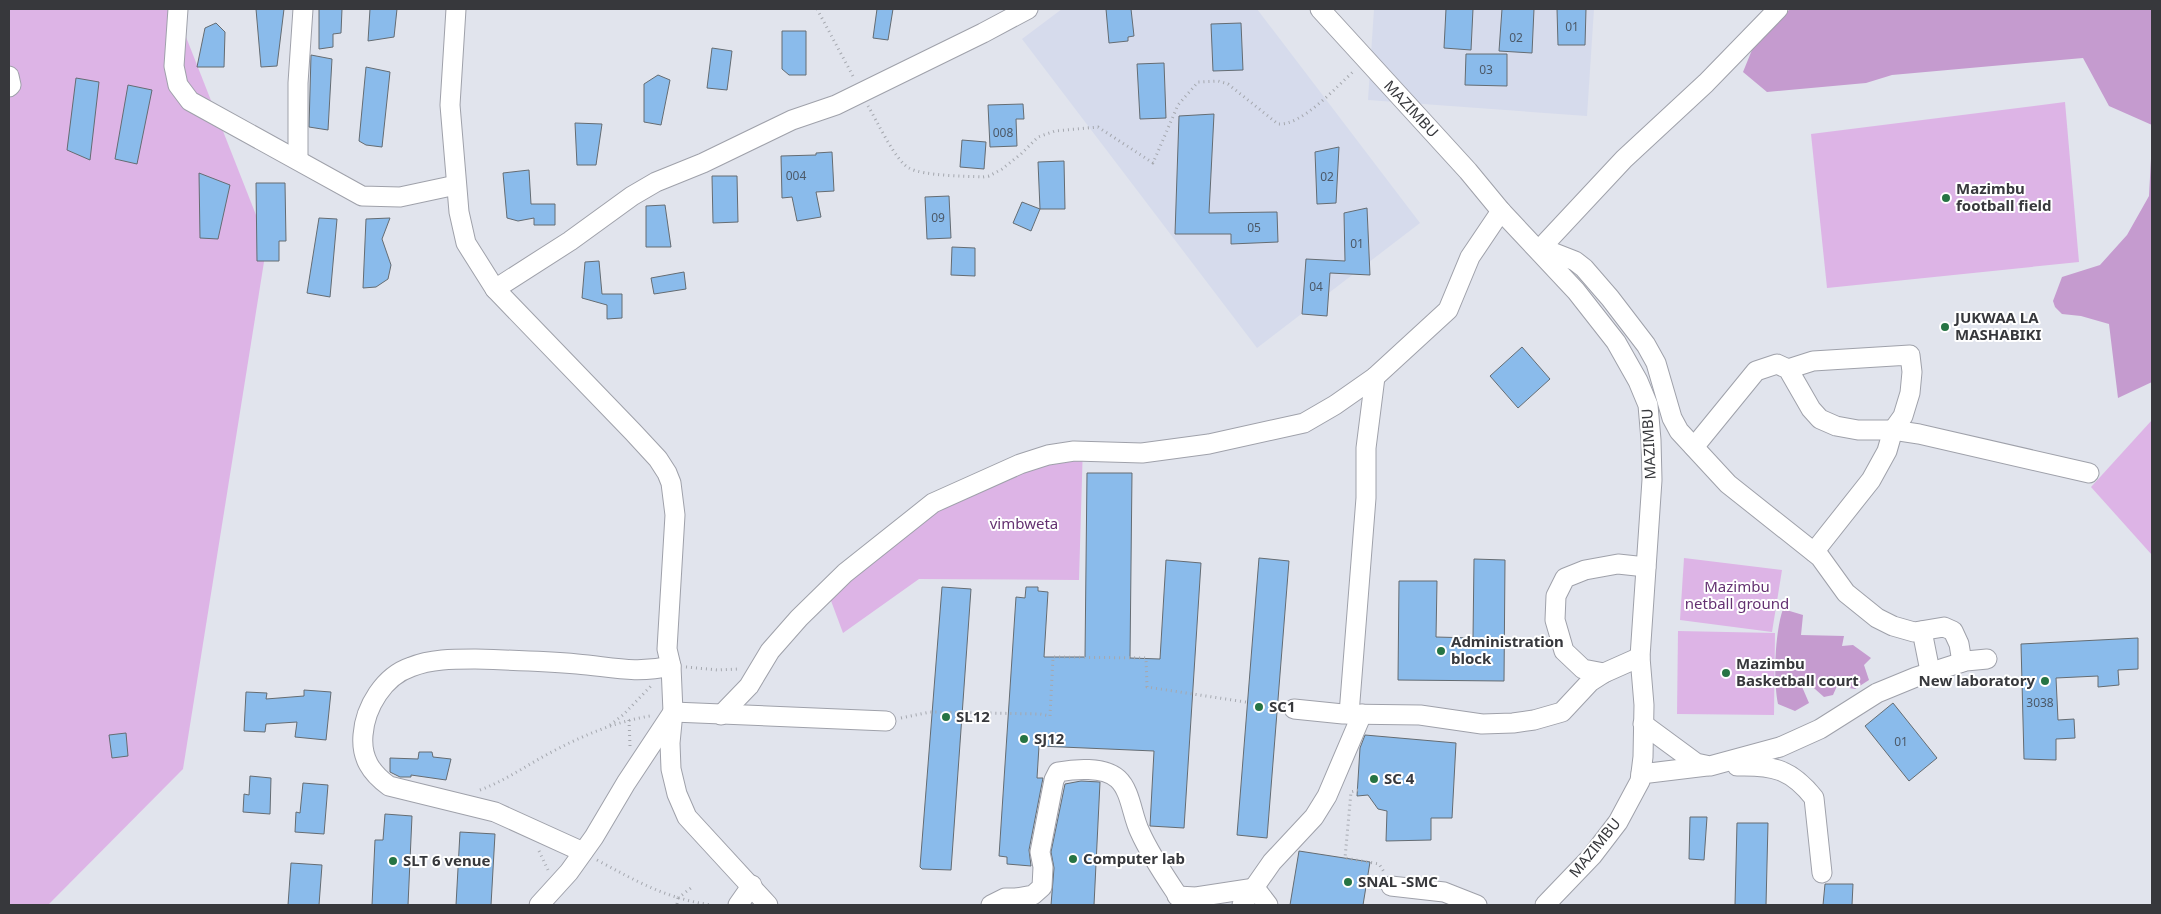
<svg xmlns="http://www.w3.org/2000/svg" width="2161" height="914" font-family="'Noto Sans',sans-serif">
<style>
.built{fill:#d6dbec}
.green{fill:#ddb4e6}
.forest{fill:#c59bcf}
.building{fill:#8abbeb;stroke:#656c72}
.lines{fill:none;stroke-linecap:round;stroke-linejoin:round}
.minor-casing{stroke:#9fa1aa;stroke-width:21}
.path{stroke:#a5a8af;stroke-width:3;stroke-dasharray:1 4;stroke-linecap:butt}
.minor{stroke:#fff;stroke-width:19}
.path-bridge{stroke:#a5a8af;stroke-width:3;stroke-dasharray:1 4;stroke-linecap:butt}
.poi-dot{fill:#267444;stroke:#fff;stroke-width:2}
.labels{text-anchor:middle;stroke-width:4;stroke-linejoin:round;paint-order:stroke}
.number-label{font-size:12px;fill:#4c5968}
.street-label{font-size:15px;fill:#37383c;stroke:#fff}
.poi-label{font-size:15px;font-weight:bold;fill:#37383c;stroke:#fff;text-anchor:start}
.park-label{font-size:15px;fill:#643171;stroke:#fff}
</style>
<rect width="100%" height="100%" fill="#e1e4ed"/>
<g class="built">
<path d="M 1062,9 L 1257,9 L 1420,223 L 1257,348 L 1022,39 Z"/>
<path d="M 1374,9 L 1594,9 L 1587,116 L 1368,100 Z"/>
</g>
<g class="green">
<path d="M 9,9 L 175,9 L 267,243 L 183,769 L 48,905 L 9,905 Z"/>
<path d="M 2065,102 L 2079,262 L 1827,288 L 1811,134 Z"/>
<path d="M 2152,420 L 2152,555 L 2091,487 Z"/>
<path d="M 1083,444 L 1079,580 L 919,579 L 843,633 L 827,590 L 939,500 Z"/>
<path d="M 1684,558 L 1782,570 L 1772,632 L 1680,620 Z"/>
<path d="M 1678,631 L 1775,633 L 1774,715 L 1677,714 Z"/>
</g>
<g class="forest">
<path d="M 1790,9 L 2152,9 L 2152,125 L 2109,106 L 2083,58 L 1892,75 L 1866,83 L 1767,92 L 1743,72 L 1754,45 Z"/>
<path d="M 2152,140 L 2152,382 L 2118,398 L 2109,324 L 2081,316 L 2062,314 L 2055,307 L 2053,301 L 2062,277 L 2100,265 L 2127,235 L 2149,196 Z"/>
<path d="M 1783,609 L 1803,615 L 1801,635 L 1844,636 L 1842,646 L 1853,645 L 1871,658 L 1864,665 L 1869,680 L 1855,689 L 1837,686 L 1833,695 L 1824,697 L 1806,681 L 1800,682 L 1809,703 L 1795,711 L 1778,704 C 1773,680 1775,632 1783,609 Z"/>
</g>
<g class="building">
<path d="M 256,9 L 284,9 L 277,66 L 261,67 Z"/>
<path d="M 319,9 L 342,9 L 341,33 L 333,34 L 333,47 L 319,49 Z"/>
<path d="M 370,9 L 397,9 L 394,37 L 368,41 Z"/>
<path d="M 877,9 L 893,9 L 888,40 L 873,38 Z"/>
<path d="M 1106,9 L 1131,9 L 1134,36 L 1128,37 L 1128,41 L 1109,43 Z"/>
<path d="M 1446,9 L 1473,9 L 1471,50 L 1444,48 Z"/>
<path d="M 1502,9 L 1534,9 L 1532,53 L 1499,51 Z"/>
<path d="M 1557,9 L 1586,9 L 1585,45 L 1558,45 Z"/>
<path d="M 216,23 L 225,32 L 224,67 L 197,67 L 205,28 Z"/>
<path d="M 1241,23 L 1243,70 L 1213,71 L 1211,24 Z"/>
<path d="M 782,31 L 806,31 L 806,75 L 789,75 L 782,69 Z"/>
<path d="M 712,48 L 732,51 L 727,90 L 707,88 Z"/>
<path d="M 1466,54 L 1507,54 L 1507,86 L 1465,85 Z"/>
<path d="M 311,55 L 332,59 L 328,130 L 309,127 Z"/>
<path d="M 1164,63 L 1166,118 L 1140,119 L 1137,64 Z"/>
<path d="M 366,67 L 390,72 L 382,147 L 366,145 L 359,141 Z"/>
<path d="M 658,75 L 670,80 L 661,125 L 644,122 L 644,84 Z"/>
<path d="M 76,78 L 99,82 L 90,160 L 67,150 Z"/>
<path d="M 128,85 L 152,90 L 137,164 L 115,159 Z"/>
<path d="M 1023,104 L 1024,119 L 1016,119 L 1017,146 L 990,147 L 988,105 Z"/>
<path d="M 1214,114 L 1209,213 L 1277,212 L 1278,242 L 1231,244 L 1231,234 L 1175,234 L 1179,116 Z"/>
<path d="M 575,123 L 602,124 L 596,165 L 577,165 Z"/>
<path d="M 962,140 L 986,142 L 984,169 L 960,167 Z"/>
<path d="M 1339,147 L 1336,203 L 1317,204 L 1315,152 Z"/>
<path d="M 832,152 L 834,191 L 816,192 L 821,217 L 797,221 L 792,197 L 782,198 L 781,156 L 816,155 L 816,153 Z"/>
<path d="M 1064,161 L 1065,209 L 1040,209 L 1038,162 Z"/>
<path d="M 529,170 L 531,204 L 555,204 L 555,225 L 534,225 L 534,218 L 518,221 L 507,218 L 503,173 Z"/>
<path d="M 199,173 L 230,185 L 218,239 L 200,238 Z"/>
<path d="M 712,176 L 737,176 L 738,222 L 713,223 Z"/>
<path d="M 256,183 L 285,183 L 286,241 L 279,241 L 279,261 L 257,261 Z"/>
<path d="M 949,196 L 951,238 L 927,239 L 925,197 Z"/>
<path d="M 1022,202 L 1040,209 L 1031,231 L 1013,223 Z"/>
<path d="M 665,205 L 671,247 L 646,247 L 646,206 Z"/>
<path d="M 1367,208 L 1370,275 L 1330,273 L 1327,316 L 1302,314 L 1306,259 L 1345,261 L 1344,213 Z"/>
<path d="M 319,218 L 337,219 L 330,297 L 307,293 Z"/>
<path d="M 390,218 L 382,239 L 391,265 L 388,279 L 376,287 L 363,288 L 366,219 Z"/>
<path d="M 952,247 L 975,248 L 975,276 L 951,275 Z"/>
<path d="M 599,261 L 602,294 L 622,294 L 622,318 L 607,319 L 607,305 L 582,298 L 585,262 Z"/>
<path d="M 684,272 L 686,289 L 654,294 L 651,278 Z"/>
<path d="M 1522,347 L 1550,379 L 1518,408 L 1490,376 Z"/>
<path d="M 1087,473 L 1132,473 L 1130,658 L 1160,659 L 1166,560 L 1201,563 L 1184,828 L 1150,826 L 1154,751 L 1039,746 L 1037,778 L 1043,778 L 1029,850 L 1031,866 L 1007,864 L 1007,857 L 999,856 L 1016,597 L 1025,598 L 1026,587 L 1038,587 L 1038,591 L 1048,592 L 1044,657 L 1085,657 Z"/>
<path d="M 1259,558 L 1289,561 L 1267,838 L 1237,835 Z"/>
<path d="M 1474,559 L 1505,560 L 1504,681 L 1398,680 L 1399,581 L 1437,581 L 1436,637 L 1473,638 Z"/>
<path d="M 942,587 L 971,589 L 951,870 L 922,869 L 920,867 Z"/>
<path d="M 2138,638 L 2138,669 L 2118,670 L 2119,685 L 2098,687 L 2098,676 L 2056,678 L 2058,720 L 2074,719 L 2075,738 L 2056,739 L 2056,760 L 2024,759 L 2021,644 Z"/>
<path d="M 304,690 L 331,692 L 326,740 L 295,737 L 297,722 L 266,724 L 265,732 L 244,731 L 246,692 L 267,693 L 266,699 L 304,696 Z"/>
<path d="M 1893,703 L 1937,758 L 1909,781 L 1865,726 Z"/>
<path d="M 126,733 L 128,756 L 112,758 L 109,735 Z"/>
<path d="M 1365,735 L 1456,743 L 1452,818 L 1431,818 L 1431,840 L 1386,841 L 1387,811 L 1378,809 L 1368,795 L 1357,796 L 1360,748 Z"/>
<path d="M 419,752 L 432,752 L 433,757 L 451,759 L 446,780 L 411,775 L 411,777 L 400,777 L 390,772 L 390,758 L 418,759 Z"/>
<path d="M 250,776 L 271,778 L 270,814 L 243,812 L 244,794 L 249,795 Z"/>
<path d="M 1081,781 L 1100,782 L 1094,905 L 1051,905 L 1054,868 L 1051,852 L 1065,784 Z"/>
<path d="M 303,783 L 328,785 L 324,834 L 295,832 L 296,812 L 300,813 Z"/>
<path d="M 385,814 L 412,816 L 408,905 L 372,905 L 375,840 L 383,840 Z"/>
<path d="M 1690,817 L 1707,817 L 1704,860 L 1689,859 Z"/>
<path d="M 1737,823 L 1768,823 L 1766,905 L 1735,905 Z"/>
<path d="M 460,832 L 495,834 L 491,905 L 456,905 Z"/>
<path d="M 1299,851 L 1370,862 L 1363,905 L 1290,905 Z"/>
<path d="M 291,863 L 322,865 L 319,905 L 288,905 Z"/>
<path d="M 1825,884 L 1853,884 L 1852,905 L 1823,905 Z"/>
</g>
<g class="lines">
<g class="minor-casing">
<g id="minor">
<path d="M 178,9 L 174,66 L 178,85 L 190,101 L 362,196 L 400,197 L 456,185"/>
<path d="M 456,9 L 450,105 L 459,212 L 466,243 L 495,289 L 633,432 L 658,459 L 667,473 L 671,483 L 675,515 L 667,649 L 671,666 L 673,712 L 670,743 L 671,769 L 677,794 L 687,817 L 768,905"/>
<path d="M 1320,9 L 1468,171 L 1501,211 L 1576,291 L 1616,342 L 1638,381 L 1648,405 L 1651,440 L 1652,480 L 1640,657 L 1644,705 L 1643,757 L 1640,781 L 1618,822 L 1592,856 L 1545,905"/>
<path d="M 9,76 L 11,85 L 9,87"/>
<path d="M 298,160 L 298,83 L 303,9"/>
<path d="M 1539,250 L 1552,252 L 1575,261 L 1584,268 L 1610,298 L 1646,345 L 1656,363 L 1672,418 L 1679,431 L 1728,484 L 1820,557 L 1846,593 L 1877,618 L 1893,626 L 1914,632 L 1944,627 L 1953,631 L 1959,644 L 1962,662"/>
<path d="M 1539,250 L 1624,159 L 1706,83 L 1778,9"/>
<path d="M 495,289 L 570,241 L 632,196 L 656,182 L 703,163 L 792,120 L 836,105 L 983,33 L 1028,9"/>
<path d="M 1788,369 L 1813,361 L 1910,355 L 1912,372 L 1910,393 L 1903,416 L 1893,430 L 1887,451 L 1871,480 L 1814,552"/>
<path d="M 1694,447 L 1756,371 L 1777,364 L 1788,369 L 1811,409 L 1820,419 L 1836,426 L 1858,430 L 1893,430 L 1919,434 L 2089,473"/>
<path d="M 1922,631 L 1930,671"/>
<path d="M 1604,673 L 1583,669 L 1564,651 L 1555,620 L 1556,596 L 1565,578 L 1585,570 L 1618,564 L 1646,567"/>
<path d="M 1294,709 L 1343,714 L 1420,715 L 1482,724 L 1513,723 L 1534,720 L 1562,712 L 1590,682 L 1604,673 L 1640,657"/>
<path d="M 1349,714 L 1366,498 L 1366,448 L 1375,377"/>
<path d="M 721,715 L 749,686 L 770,651 L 799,618 L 845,573 L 933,503 L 1020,464 L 1048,455 L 1074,451 L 1142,453 L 1209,444 L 1304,423 L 1335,405 L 1375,377 L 1448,310 L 1470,257 L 1501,211"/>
<path d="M 1643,724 L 1696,763 L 1710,766 L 1780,747 L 1820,729 L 1877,693 L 1916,677 L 1966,661 L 1987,659"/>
<path d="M 1737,766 C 1773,765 1791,769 1814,798 L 1822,873"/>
<path d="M 1641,774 L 1707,766"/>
<path d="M 583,852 L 495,812 L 389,786 C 371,773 361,758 363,735 C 365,707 384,676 411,667 C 431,659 453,659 474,659 C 508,660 543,661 577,664 C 612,667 635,674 671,666"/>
<path d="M 1391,886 L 1444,892 L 1477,905"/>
<path d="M 1177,896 L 1196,897 L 1255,888 L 1268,905"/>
<path d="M 1017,898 L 1033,895 L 1042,887 L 1043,867 L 1040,852 L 1054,780 L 1058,772 C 1074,769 1104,766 1118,779 C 1131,791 1132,816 1140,832 C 1151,857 1169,882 1184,905"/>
<path d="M 539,905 L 569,872 L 594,837 L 626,783 L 673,712 L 886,721"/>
<path d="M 738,905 L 752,885"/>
<path d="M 991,905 L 1005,898 L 1017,898 L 1024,905"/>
<path d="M 1242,905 L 1272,862 L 1314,817 L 1327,796 L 1362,714"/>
</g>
</g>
<g class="path">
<path d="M 817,9 L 854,78"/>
<path d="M 868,106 C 876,119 896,162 909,168 C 923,176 965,176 983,177 L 989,176 L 1002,169 L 1021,154 L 1038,137 L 1055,131 L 1098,127 L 1153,163 L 1178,105 L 1198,82 L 1218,81 L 1228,84 L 1278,124 C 1302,126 1337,86 1354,71"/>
<path d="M 686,667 L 718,670 L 739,669"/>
<path d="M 901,718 L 930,712 L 1040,714 L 1050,716 L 1053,657 L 1146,658 L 1147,687 L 1278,707"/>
<path d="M 629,720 L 630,746"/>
<path d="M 610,725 L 623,715 L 651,686"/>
<path d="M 480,790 C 499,783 515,773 532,763 C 568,742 608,723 650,716"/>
<path d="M 1358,790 L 1351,792 L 1345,858 L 1379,864 L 1384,872"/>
<path d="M 539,851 L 548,870"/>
<path d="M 597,860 C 636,881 667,899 712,905"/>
<path d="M 678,898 L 691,888"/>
<path d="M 677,904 L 677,905"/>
</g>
<use href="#minor" class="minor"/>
<path class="path-bridge" d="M 677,904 L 678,898"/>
</g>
<g class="poi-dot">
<circle cx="1946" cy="198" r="5"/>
<circle cx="1945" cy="327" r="5"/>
<circle cx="1441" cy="651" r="5"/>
<circle cx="1726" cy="673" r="5"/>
<circle cx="2045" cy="681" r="5"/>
<circle cx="1259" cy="707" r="5"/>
<circle cx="946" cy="717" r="5"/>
<circle cx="1024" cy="739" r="5"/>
<circle cx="1374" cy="779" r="5"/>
<circle cx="1073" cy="859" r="5"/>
<circle cx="393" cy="861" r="5"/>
<circle cx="1348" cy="882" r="5"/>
</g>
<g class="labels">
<g class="number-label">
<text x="1572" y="31">01</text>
<text x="1516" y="42">02</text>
<text x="1486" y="74">03</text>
<text x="1003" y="137">008</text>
<text x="796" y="180">004</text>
<text x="1327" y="181">02</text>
<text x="938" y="222">09</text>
<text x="1254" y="232">05</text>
<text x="1357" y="248">01</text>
<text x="1316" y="291">04</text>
<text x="2040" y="707">3038</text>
<text x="1901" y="746">01</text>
</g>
<g class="street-label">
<text transform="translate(1411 109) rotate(47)" y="5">MAZIMBU</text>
<text transform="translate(1649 444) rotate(-93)" y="5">MAZIMBU</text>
<text transform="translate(1595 848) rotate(-51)" y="5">MAZIMBU</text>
</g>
<g class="poi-label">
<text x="1956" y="194">Mazimbu<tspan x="1956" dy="17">football field</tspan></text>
<text x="1955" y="323">JUKWAA LA<tspan x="1955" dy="17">MASHABIKI</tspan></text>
<text x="1451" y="647">Administration<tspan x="1451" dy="17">block</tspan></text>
<text x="1736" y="669">Mazimbu<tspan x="1736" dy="17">Basketball court</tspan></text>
<text x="2035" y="686" text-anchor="end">New laboratory</text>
<text x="1269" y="712">SC1</text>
<text x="956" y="722">SL12</text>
<text x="1034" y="744">SJ12</text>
<text x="1384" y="784">SC 4</text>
<text x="1083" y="864">Computer lab</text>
<text x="403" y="866">SLT 6 venue</text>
<text x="1358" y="887">SNAL -SMC</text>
</g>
<g class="park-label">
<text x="1024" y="529">vimbweta</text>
<text x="1737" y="592">Mazimbu<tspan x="1737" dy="17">netball ground</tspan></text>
</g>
</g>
<rect width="2161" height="914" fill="none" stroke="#37383c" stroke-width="20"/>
</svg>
